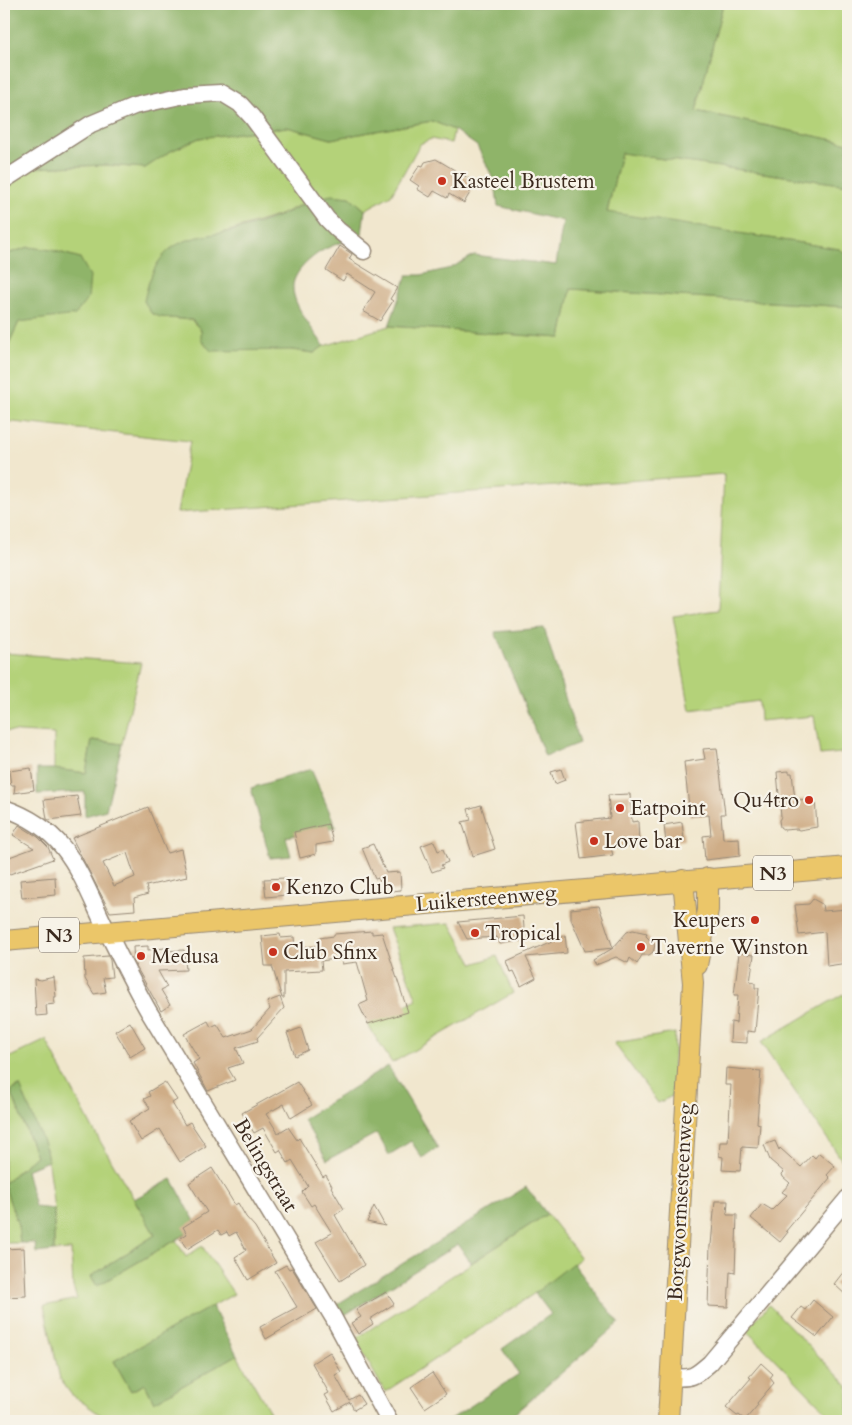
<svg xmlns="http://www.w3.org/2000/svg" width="852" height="1425" font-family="Cardo,serif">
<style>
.green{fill:#b4d279;stroke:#787e4c}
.forest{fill:#8fb469;stroke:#656f44}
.building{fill:#cfad87;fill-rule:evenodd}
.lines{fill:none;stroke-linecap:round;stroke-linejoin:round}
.minor-casing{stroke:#968876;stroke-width:19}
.major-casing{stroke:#968876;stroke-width:22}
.minor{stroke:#fff;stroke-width:16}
.major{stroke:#ebc669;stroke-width:20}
.poi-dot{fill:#c8321e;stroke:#f7f3e8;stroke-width:2}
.labels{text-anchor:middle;stroke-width:4.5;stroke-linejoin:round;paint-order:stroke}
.shield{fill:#f7f3e8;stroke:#73665b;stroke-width:1}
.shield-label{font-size:20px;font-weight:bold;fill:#3b2a1e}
.poi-label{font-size:21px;fill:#3b2a1e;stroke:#f7f3e8;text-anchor:start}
.street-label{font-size:21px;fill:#3b2a1e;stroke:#f7f3e8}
</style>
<rect width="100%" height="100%" fill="#f7f3e8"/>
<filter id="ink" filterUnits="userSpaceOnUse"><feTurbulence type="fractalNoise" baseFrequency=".02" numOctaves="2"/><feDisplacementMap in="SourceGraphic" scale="10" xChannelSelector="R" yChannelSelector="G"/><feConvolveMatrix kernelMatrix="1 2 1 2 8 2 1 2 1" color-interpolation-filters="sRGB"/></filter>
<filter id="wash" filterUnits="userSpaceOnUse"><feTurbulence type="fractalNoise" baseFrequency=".0096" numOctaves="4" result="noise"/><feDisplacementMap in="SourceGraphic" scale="20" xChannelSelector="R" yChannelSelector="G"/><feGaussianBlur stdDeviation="1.12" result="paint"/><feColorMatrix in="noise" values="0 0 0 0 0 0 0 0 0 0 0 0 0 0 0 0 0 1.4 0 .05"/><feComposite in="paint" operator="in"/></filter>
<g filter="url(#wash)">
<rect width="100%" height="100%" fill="#f1e7ce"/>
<g class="green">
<path d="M 723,4 L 848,4 L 848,143 L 696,111 Z"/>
<path d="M 432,121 L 454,130 L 451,143 L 431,139 L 420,144 L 391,195 L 365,210 L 350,197 L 304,203 L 280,215 L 169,250 L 158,263 L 148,285 L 160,317 L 191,320 L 201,330 L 292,350 L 314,353 L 324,346 L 389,326 L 561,338 L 571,289 L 848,307 L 848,756 L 841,753 L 820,755 L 814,716 L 760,721 L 759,701 L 690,710 L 673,616 L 718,610 L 724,474 L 177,513 L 190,441 L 4,421 L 4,354 L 19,322 L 80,258 L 51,250 L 29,247 L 4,255 L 4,187 L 32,168 L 105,165 L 145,168 L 171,151 L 199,138 L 287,127 L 331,139 Z"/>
<path d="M 621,153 L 848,185 L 848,255 L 839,249 L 607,213 Z"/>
<path d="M 4,653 L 141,663 L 122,744 L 92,740 L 86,773 L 54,769 L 54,734 L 4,731 Z"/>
<path d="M 450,923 L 473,964 L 497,956 L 513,993 L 392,1063 L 367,1024 L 417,1000 L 389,928 Z"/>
<path d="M 843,994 L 848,1002 L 848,1169 L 761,1042 Z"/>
<path d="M 675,1033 L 672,1096 L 658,1103 L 614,1043 Z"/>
<path d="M 46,1040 L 93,1129 L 155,1235 L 91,1276 L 97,1286 L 176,1240 L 186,1257 L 202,1246 L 234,1294 L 114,1361 L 131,1391 L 145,1384 L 154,1402 L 237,1355 L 275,1421 L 109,1421 L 71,1394 L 60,1379 L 44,1306 L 77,1299 L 73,1287 L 71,1250 L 54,1251 L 54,1209 L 46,1149 L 19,1086 L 11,1091 L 36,1156 L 4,1183 L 4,1060 Z"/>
<path d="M 4,1185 L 18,1225 L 20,1243 L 4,1243 Z"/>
<path d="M 547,1214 L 581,1258 L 535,1293 L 385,1392 L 355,1339 Z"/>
<path d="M 769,1305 L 848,1386 L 848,1421 L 827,1421 L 831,1417 L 746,1330 Z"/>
</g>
<g class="forest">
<path d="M 4,4 L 723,4 L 696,111 L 848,143 L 848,185 L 621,153 L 607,212 L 839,249 L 848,255 L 848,307 L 571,289 L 561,338 L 389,326 L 407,275 L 421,275 L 451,268 L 474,255 L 556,265 L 563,221 L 498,206 L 496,190 L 491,174 L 477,146 L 454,130 L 432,121 L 331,139 L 287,127 L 199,138 L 171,151 L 145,168 L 105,165 L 32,168 L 4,187 Z"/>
<path d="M 332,195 L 350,197 L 365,210 L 362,234 C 348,241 333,244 320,252 C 309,259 292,274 293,288 C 293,306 314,331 324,346 L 314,353 L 292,350 L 211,351 L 201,340 L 201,330 L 192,320 L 160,317 L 151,313 L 144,301 C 148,282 154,263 169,250 C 189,234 216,236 239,229 C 252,225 266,221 279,216 C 299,207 310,199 332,195 Z"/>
<path d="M 29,247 L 51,250 L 80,258 L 90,276 L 88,298 L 75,315 L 19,322 L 4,354 L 4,255 Z"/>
<path d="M 544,628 L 579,743 L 545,756 L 495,632 Z"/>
<path d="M 92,740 L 122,744 L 106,810 L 85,816 L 85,792 L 37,794 L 37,769 L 54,769 L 86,773 Z"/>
<path d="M 311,769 L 336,827 L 286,837 L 291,856 L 270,858 L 251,788 Z"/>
<path d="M 388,1066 L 438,1148 L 422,1158 L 411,1141 L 389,1155 L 377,1133 L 327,1160 L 303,1119 Z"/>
<path d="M 20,1086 L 46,1149 L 48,1161 L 26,1170 L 35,1207 L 54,1209 L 54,1251 L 36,1253 L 35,1243 L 20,1243 L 18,1225 L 4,1185 L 4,1183 L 36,1156 L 11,1091 Z"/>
<path d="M 172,1179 L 198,1227 L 97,1286 L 91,1276 L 155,1235 L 134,1199 Z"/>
<path d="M 526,1187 L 547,1214 L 471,1263 L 458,1244 L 343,1316 L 336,1305 Z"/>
<path d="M 573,1263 L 619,1323 L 506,1421 L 448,1421 L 519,1374 L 502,1349 L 551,1314 L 535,1293 Z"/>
<path d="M 212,1306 L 237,1355 L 154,1402 L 145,1384 L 131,1391 L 114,1361 Z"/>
</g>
<g id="blocks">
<g class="building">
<path d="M 436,159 L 473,181 L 468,189 L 471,191 L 464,203 L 449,194 L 447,198 L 434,191 L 430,197 L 417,189 L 419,186 L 410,180 L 420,165 L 423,166 L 425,162 Z"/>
<path d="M 340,246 L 352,254 L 349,259 L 397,288 L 390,299 L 393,301 L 380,321 L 363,311 L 375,292 L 347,274 L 343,281 L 326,270 Z"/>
<path d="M 717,748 L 725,814 L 721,814 L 723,839 L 739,838 L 740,856 L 705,860 L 703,836 L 711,835 L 709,815 L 690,816 L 684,762 L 705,759 L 703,749 Z"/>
<path d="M 31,768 L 34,790 L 14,793 L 15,785 L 11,785 L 9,771 Z"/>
<path d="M 561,769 L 565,780 L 555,784 L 551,772 Z"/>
<path d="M 789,771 L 789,773 L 792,773 L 795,800 L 815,799 L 817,827 L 799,830 L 797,829 L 784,830 L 780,827 L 779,820 L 781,817 L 777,772 Z"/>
<path d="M 630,794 L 632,822 L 638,821 L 639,845 L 611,848 L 613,855 L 581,859 L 576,822 L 610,818 L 608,795 Z"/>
<path d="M 77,796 L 81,816 L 49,820 L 47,819 L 44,800 Z"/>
<path d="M 481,805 L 495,849 L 473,856 L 462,822 L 471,820 L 468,809 Z"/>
<path d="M 148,807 L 167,853 L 181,849 L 187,877 L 146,886 L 148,894 L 134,898 L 135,910 L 110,912 L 72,838 ZM 127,853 L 135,877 L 114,886 L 103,863 Z"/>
<path d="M 682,822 L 684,840 L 666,843 L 664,825 Z"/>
<path d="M 328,824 L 333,842 L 316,845 L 316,854 L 300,858 L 294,832 Z"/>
<path d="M 19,825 L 38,837 L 48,847 L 53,859 L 4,876 L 4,859 L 34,848 L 13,835 Z"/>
<path d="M 434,841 L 438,851 L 443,849 L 448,862 L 441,865 L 443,868 L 432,872 L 421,846 Z"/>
<path d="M 373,844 L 386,873 L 400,872 L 401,890 L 381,892 L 379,878 L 375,879 L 362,848 Z"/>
<path d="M 55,877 L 56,895 L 22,898 L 20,880 Z"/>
<path d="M 286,878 L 287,895 L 266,897 L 264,879 Z"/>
<path d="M 813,899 L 822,904 L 823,911 L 848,909 L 848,963 L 827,966 L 825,932 L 799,935 L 795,905 L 809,904 Z"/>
<path d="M 599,906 L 613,948 L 627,932 L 633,930 L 647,933 L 646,936 L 655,945 L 653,952 L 649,955 L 642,955 L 637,964 L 630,958 L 628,963 L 616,957 L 596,965 L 593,960 L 613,948 L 585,951 L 571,919 L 571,909 Z"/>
<path d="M 523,916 L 525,940 L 500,944 L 497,937 L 467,939 L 458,922 Z"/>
<path d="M 372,931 L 372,934 L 382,933 L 408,1012 L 368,1024 L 359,1005 L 368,1001 L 357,962 L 342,964 L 342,958 L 321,961 L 322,970 L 284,972 L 284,998 L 282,998 L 272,966 L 265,966 L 262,936 L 280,934 L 281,938 L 294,937 L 295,948 L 319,946 L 319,938 L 334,936 L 334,934 Z"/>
<path d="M 565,935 L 567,953 L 526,957 L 536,978 L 521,986 L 514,971 L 511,972 L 507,961 Z"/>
<path d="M 148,946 L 148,950 L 165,948 L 166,951 L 184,950 L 186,970 L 158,971 L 167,987 L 161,990 L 170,1005 L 161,1011 L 134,963 L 133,947 Z"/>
<path d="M 739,953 L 754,955 L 750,982 L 755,983 L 755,988 L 759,988 L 755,1032 L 747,1031 L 747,1043 L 730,1042 L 731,1022 L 736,1023 L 738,995 L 734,995 Z"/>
<path d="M 108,956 L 110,960 L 112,977 L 103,978 L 106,992 L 94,994 L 85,979 L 84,958 Z"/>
<path d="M 54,977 L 56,997 L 54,997 L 55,1004 L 46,1005 L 47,1015 L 36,1016 L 34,979 L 41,980 Z"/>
<path d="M 280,997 L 284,1008 L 257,1038 L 258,1041 L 236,1048 L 243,1063 L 228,1068 L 235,1080 L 208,1091 L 193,1063 L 199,1059 L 184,1034 L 208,1021 L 211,1027 L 217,1024 L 226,1038 L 252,1029 L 270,1009 L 267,1002 Z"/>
<path d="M 130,1022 L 145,1048 L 130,1057 L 115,1031 Z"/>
<path d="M 301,1028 L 308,1050 L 295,1056 L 287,1033 Z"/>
<path d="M 726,1068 L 761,1071 L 757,1123 L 760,1124 L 758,1148 L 742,1147 L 740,1171 L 722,1170 L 723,1157 L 719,1156 L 720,1142 L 728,1142 L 731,1085 L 725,1085 Z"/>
<path d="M 165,1082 L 177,1100 L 172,1103 L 185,1125 L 190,1122 L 206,1146 L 180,1162 L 160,1129 L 141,1141 L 129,1121 L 150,1108 L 144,1099 L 150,1096 L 148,1092 Z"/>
<path d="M 297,1082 L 312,1105 L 291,1118 L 284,1104 L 266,1114 L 278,1133 L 288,1127 L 297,1140 L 299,1138 L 323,1177 L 326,1175 L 332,1186 L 331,1187 L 344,1209 L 335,1215 L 364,1265 L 340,1281 L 316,1242 L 332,1233 L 314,1204 L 311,1206 L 302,1192 L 308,1186 L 292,1160 L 288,1163 L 280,1150 L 277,1152 L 263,1128 L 254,1133 L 242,1113 Z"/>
<path d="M 775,1141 L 779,1150 L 780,1148 L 801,1167 L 812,1155 L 815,1158 L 819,1153 L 835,1166 L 827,1175 L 830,1178 L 786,1231 L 788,1232 L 780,1242 L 751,1218 L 762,1204 L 772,1210 L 787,1195 L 782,1192 L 790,1183 L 783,1177 L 782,1174 L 784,1172 L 770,1160 L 764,1145 Z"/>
<path d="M 212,1168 L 235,1205 L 238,1203 L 246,1217 L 255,1227 L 276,1263 L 248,1280 L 235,1257 L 246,1250 L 236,1232 L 229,1236 L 227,1232 L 221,1235 L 218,1230 L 187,1249 L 180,1238 L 187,1234 L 183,1227 L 207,1212 L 189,1183 Z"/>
<path d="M 715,1201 L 728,1201 L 727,1215 L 737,1215 L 735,1273 L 730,1272 L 728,1307 L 708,1306 L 710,1245 L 711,1245 Z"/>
<path d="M 374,1206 L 385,1226 L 367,1222 Z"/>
<path d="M 24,1248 L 26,1296 L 4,1297 L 4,1249 Z"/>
<path d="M 286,1265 L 289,1269 L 292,1268 L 317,1309 L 266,1339 L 260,1327 L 297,1307 L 275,1271 Z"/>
<path d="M 848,1266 L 848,1297 L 834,1284 Z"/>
<path d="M 386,1292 L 394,1304 L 370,1319 L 373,1324 L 358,1334 L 351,1323 L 361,1317 L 356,1310 Z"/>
<path d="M 813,1300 L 833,1317 L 817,1337 L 792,1318 L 801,1307 L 805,1310 Z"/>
<path d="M 330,1352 L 341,1372 L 335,1375 L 349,1400 L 358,1395 L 364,1404 L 354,1410 L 350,1402 L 334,1411 L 325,1395 L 329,1393 L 312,1363 Z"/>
<path d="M 761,1363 L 773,1374 L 770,1378 L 774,1383 L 757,1403 L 758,1405 L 745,1420 L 739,1415 L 737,1416 L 726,1407 L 751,1378 L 749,1377 Z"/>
<path d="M 432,1373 L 446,1394 L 425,1408 L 411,1387 Z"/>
</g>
</g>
</g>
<g filter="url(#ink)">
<use href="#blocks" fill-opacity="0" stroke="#968876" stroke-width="1"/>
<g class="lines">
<g class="minor-casing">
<g id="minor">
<path d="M 4,180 L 91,124 L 134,106 L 185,95 L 222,93 L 240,104 L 252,117 L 327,219 L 338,230 L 364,251"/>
<path d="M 4,808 C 69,830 80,875 107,931 C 121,959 134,986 149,1012 L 333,1317 L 389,1421"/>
<path d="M 670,1377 C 692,1379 694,1377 710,1363 L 848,1198"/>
</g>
</g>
<g class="major-casing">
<g id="major">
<path d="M 4,941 L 848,867"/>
<path d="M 697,965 L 708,910 L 708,878"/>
<path d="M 668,1421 L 693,983 L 683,880"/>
</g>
</g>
<use href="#minor" class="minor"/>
<use href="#major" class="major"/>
</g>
</g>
<g class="poi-dot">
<circle cx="442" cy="181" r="5"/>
<circle cx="809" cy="800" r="5"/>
<circle cx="620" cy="808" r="5"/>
<circle cx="594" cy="841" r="5"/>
<circle cx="276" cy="887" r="5"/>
<circle cx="755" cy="920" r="5"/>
<circle cx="475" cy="933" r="5"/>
<circle cx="641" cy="947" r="5"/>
<circle cx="273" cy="952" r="5"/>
<circle cx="141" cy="956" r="5"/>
</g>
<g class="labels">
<g class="shield">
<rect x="753" y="855.5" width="40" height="35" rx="4"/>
<rect x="39" y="917.5" width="40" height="35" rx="4"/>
</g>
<g class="shield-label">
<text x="773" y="880">N3</text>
<text x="59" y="942">N3</text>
</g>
<g class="poi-label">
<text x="452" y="188">Kasteel Brustem</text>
<text x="799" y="807" text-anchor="end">Qu4tro</text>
<text x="630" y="815">Eatpoint</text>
<text x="604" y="848">Love bar</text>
<text x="286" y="894">Kenzo Club</text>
<text x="745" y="927" text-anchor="end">Keupers</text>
<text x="485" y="940">Tropical</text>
<text x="651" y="954">Taverne Winston</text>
<text x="283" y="959">Club Sfinx</text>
<text x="151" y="963">Medusa</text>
</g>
<g class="street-label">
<text transform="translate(486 898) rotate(-5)" y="7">Luikersteenweg</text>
<text transform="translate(266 1165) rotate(59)" y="7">Belingstraat</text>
<text transform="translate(680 1202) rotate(-87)" y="7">Borgwormsesteenweg</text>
</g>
</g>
<rect width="852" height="1425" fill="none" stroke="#f7f3e8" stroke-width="20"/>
</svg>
